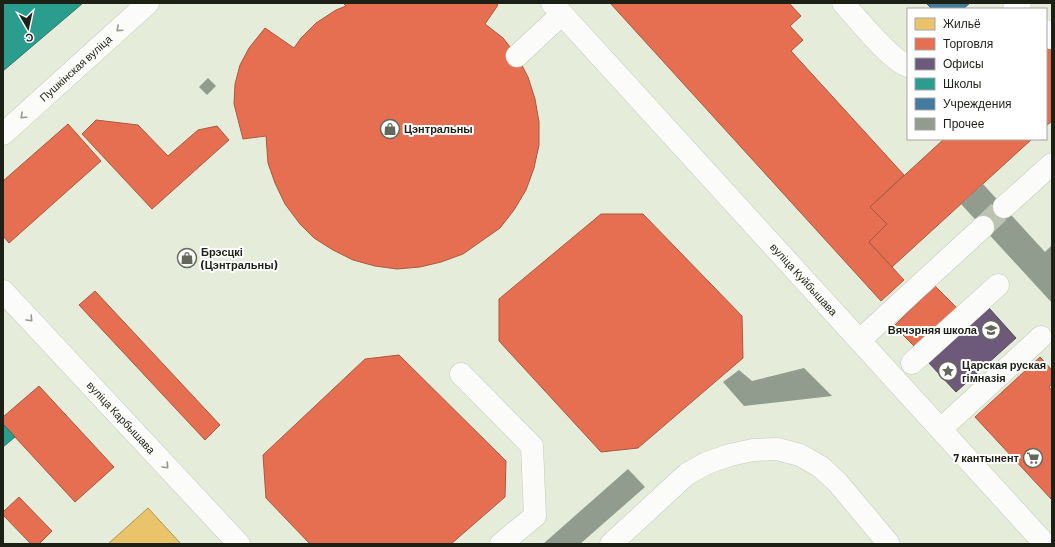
<svg xmlns="http://www.w3.org/2000/svg" width="1055" height="547" font-family="Barlow,sans-serif">
<style>
.homes{fill:#e9c46a;stroke:#ac9350}
.shops{fill:#e76f51;stroke:#aa583f}
.offices{fill:#6d597a;stroke:#55485c}
.schools{fill:#2a9d8f;stroke:#26786a}
.public{fill:#457b9d;stroke:#396074}
.building{fill:#919b8e}
.lines{fill:none;stroke-linecap:round;stroke-linejoin:round}
.minor-tunnel{stroke:#bdc3b2;stroke-width:22;stroke-dasharray:22 11;stroke-linecap:butt}
.minor-casing{stroke:#c4cabb;stroke-width:23}
.minor{stroke:#fbfcf9;stroke-width:22}
.oneway{stroke:#979992}
.labels{text-anchor:middle;stroke-width:4;stroke-linejoin:round;paint-order:stroke}
.street-label{font-size:11px;fill:#1d2115;stroke:#fff}
.poi-label{font-size:11px;font-weight:bold;fill:#1d2115;stroke:#fff;text-anchor:start}
</style>
<rect width="100%" height="100%" fill="#e5ecd9"/>
<path class="homes" d="M 148,508 L 181,544 L 108,544 Z"/>
<g class="shops">
<path d="M 343,3 L 495,3 L 498,5 L 485,24 L 503,38 L 517,56 L 528,77 L 535,99 L 539,122 L 539,145 L 534,168 L 526,190 L 514,210 L 500,228 L 463,254 L 441,262 L 420,267 L 397,269 L 375,266 L 353,260 L 333,250 L 314,238 L 300,224 L 285,204 L 275,183 L 268,163 L 266,136 L 243,139 L 234,104 L 235,84 L 240,65 L 249,48 L 265,28 L 294,48 L 301,38 L 316,23 L 336,10 L 346,6 Z"/>
<path d="M 610,3 L 789,3 L 801,16 L 790,26 L 803,40 L 791,51 L 904,175 L 870,207 L 887,224 L 869,242 L 904,280 L 881,301 Z"/>
<path d="M 1052,41 L 1052,121 L 1046,126 L 1046,47 Z"/>
<path d="M 96,120 L 138,125 L 168,156 L 198,130 L 217,126 L 229,140 L 152,209 L 82,134 Z"/>
<path d="M 68,124 L 101,161 L 9,243 L 3,236 L 3,181 Z"/>
<path d="M 944,139 L 1032,139 L 892,267 L 869,242 L 887,224 L 870,207 Z"/>
<path d="M 601,214 L 643,214 L 742,316 L 743,358 L 638,448 L 601,452 L 499,341 L 499,299 Z"/>
<path d="M 935,286 L 958,309 L 915,347 L 894,326 Z"/>
<path d="M 95,291 L 220,425 L 205,440 L 79,305 Z"/>
<path d="M 399,355 L 506,461 L 505,497 L 451,544 L 310,544 L 266,498 L 263,455 L 365,359 Z"/>
<path d="M 1040,357 L 1052,370 L 1052,384 L 1049,387 L 1052,391 L 1052,500 L 975,417 Z"/>
<path d="M 39,386 L 114,467 L 75,502 L 3,424 L 3,417 Z"/>
<path d="M 19,497 L 52,531 L 39,544 L 31,544 L 3,515 L 3,512 Z"/>
</g>
<path class="offices" d="M 989,308 L 1016,338 L 956,392 L 928,362 Z"/>
<g class="schools">
<path d="M 3,3 L 83,3 L 3,71 Z"/>
<path d="M 3,424 L 15,437 L 3,447 Z"/>
</g>
<path class="public" d="M 926,3 L 970,3 L 963,9 L 932,9 Z"/>
<g class="building">
<path d="M 208,78 L 216,86 L 207,95 L 199,87 Z"/>
<path d="M 983,184 L 1045,252 L 1052,245 L 1052,303 L 961,204 Z"/>
<path d="M 804,368 L 832,396 L 744,406 L 723,382 L 739,370 L 752,381 Z"/>
<path d="M 628,469 L 645,487 L 580,544 L 543,544 Z"/>
</g>
<g class="lines">
<path class="minor-tunnel" d="M 983,227 L 1004,207"/>
<g class="minor-casing">
<g id="minor">
<path d="M 843,3 C 857,18 890,60 908,66"/>
<path d="M 1014,9 L 1020,3"/>
<path id="s1" d="M 562,14 L 1045,544"/>
<path d="M 1046,31 L 1052,38"/>
<path d="M 517,56 L 562,14 L 552,3"/>
<path id="s2" d="M 3,134 L 148,3"/>
<path d="M 1004,207 L 1052,164"/>
<path id="s3" d="M 3,291 L 239,544"/>
<path d="M 860,340 L 983,227"/>
<path d="M 912,363 L 998,285"/>
<path d="M 461,374 L 532,446 L 535,516 L 501,544"/>
<path d="M 941,429 L 1041,337"/>
<path d="M 611,544 L 687,474 L 707,463 L 730,455 L 753,450 L 777,449 L 800,455 L 821,467 L 838,483 L 889,544"/>
</g>
</g>
<use href="#minor" class="minor"/>
</g>
<defs><path id="oneway-chevron" d="M-2-3.5L2.5 0L-2 3.5" fill="none" stroke-width="1.6" stroke-linecap="round" stroke-linejoin="round"/></defs>
<g class="oneway">
<use href="#oneway-chevron" transform="translate(119 29) rotate(138)"/>
<use href="#oneway-chevron" transform="translate(23 116) rotate(138)"/>
<use href="#oneway-chevron" transform="translate(30 319) rotate(47)"/>
<use href="#oneway-chevron" transform="translate(166 466) rotate(47)"/>
</g>
<defs>
<g id="shop-ring" transform="scale(1)"><circle r="9.5" fill="#fff" stroke="#63685a" stroke-width="1.5"/><path d="M-5-2.5h2.3a2.7 3.5 0 0 1 5.4 0H5L5.5 6h-11ZM-1.5-2.5h3a1.5 2.3 0 0 0-3 0Z" fill="#63685a"/></g>
<g id="school-ring" transform="scale(1)"><circle r="9.5" fill="#fff" stroke="#63685a" stroke-width="1.5"/><path d="M0-5L7-2L0 1L-7-2ZM-4 1L0 2.5L4 1V4Q0 6-4 4Z" fill="#63685a"/></g>
<g id="sight-ring" transform="scale(1)"><circle r="9.5" fill="#fff" stroke="#63685a" stroke-width="1.5"/><path d="M0-6L1.8-2.2L6-1.7L2.9 1.2L3.7 5.4L0 3.3L-3.7 5.4L-2.9 1.2L-6-1.7L-1.8-2.2Z" fill="#63685a"/></g>
<g id="supermarket-ring" transform="scale(1)"><circle r="9.5" fill="#fff" stroke="#63685a" stroke-width="1.5"/><path d="M-6-5.5h2.5l.6 2H6L4.5 2H-2.5L-4.4-4H-6ZM-1.5 3.2a1.3 1.3 0 1 0 .1 0ZM3 3.2a1.3 1.3 0 1 0 .1 0Z" fill="#63685a"/></g>
</defs>
<g fill-rule="evenodd">
<use href="#shop-ring" x="390" y="129"/>
<use href="#shop-ring" x="187" y="258"/>
<use href="#school-ring" x="991" y="330"/>
<use href="#sight-ring" x="948" y="371"/>
<use href="#supermarket-ring" x="1033" y="458"/>
</g>
<g class="labels">
<g class="street-label">
<text dy="4" stroke="none"><textPath href="#s2" startOffset="98">Пушкінская вуліца</textPath></text>
<text dy="4" stroke="none"><textPath href="#s1" startOffset="359">вуліца Куйбышава</textPath></text>
<text dy="4" stroke="none"><textPath href="#s3" startOffset="173">вуліца Карбышава</textPath></text>
</g>
<g class="poi-label">
<text x="404" y="133">Цэнтральны</text>
<text x="201" y="256">Брэсцкі<tspan x="201" dy="13">(Цэнтральны)</tspan></text>
<text x="977" y="334" text-anchor="end">Вячэрняя школа</text>
<text x="962" y="369">Царская руская<tspan x="962" dy="13">гімназія</tspan></text>
<text x="1019" y="462" text-anchor="end">7 кантынент</text>
</g>
</g>
<rect width="1055" height="547" fill="none" stroke="#1d2115" stroke-width="8"/>
<rect x="907" y="8" width="140" height="132" fill="#ffffff" stroke="#a5a6a1"/>
<rect x="915" y="18" width="20" height="12" fill="#e9c46a" stroke="#a5a6a1"/>
<text x="943" y="28" font-size="12" fill="#1d2115">Жильё</text>
<rect x="915" y="38" width="20" height="12" fill="#e76f51" stroke="#a5a6a1"/>
<text x="943" y="48" font-size="12" fill="#1d2115">Торговля</text>
<rect x="915" y="58" width="20" height="12" fill="#6d597a" stroke="#a5a6a1"/>
<text x="943" y="68" font-size="12" fill="#1d2115">Офисы</text>
<rect x="915" y="78" width="20" height="12" fill="#2a9d8f" stroke="#a5a6a1"/>
<text x="943" y="88" font-size="12" fill="#1d2115">Школы</text>
<rect x="915" y="98" width="20" height="12" fill="#457b9d" stroke="#a5a6a1"/>
<text x="943" y="108" font-size="12" fill="#1d2115">Учреждения</text>
<rect x="915" y="118" width="20" height="12" fill="#919b8e" stroke="#a5a6a1"/>
<text x="943" y="128" font-size="12" fill="#1d2115">Прочее</text>
<g transform="translate(28 28) rotate(171)" stroke="#ffffff" stroke-width="3" paint-order="stroke">
<path d="M0-3L7 15L0 10L-7 15Z" fill="#1d2115"/>
<text y="-6" font-size="11" font-weight="bold" text-anchor="middle" fill="#1d2115">С</text>
</g>
</svg>
